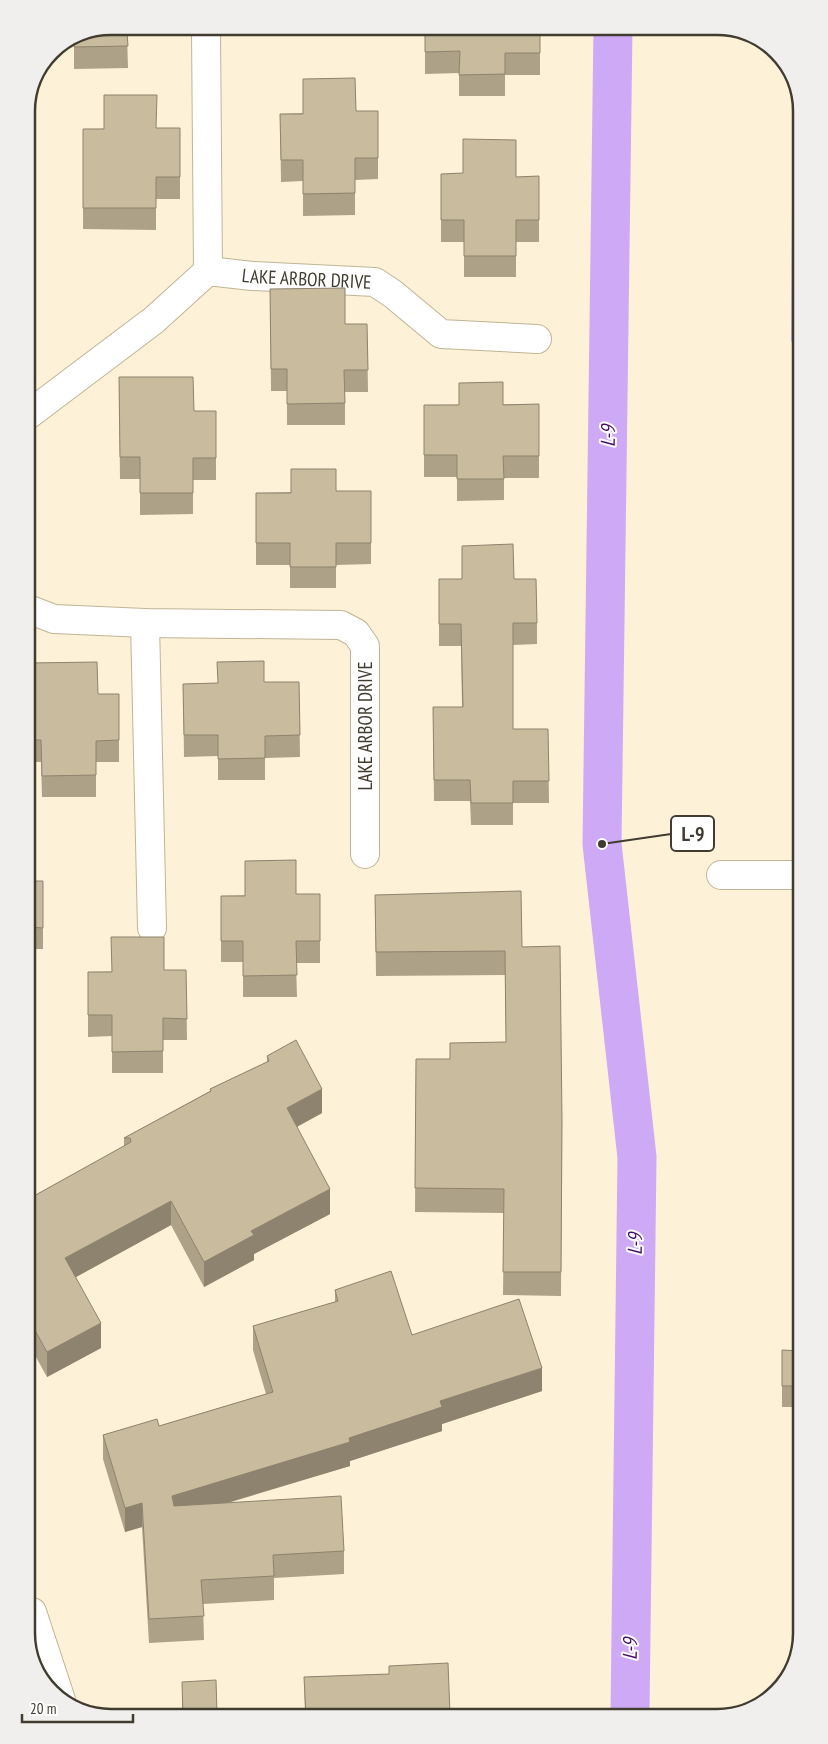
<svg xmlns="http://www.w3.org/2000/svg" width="828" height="1744" font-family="'PT Sans Narrow',sans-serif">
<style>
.water{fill:#cea9f6}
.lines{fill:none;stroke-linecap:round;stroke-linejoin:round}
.canal{stroke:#cea9f6;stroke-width:39}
.street-casing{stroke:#c1b496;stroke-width:30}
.street{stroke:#fff;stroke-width:28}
.wall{fill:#ada187}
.shaded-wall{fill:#8d836e}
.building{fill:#c9bb9d;stroke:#8d836e}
.labels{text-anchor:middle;stroke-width:4;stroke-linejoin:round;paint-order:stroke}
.street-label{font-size:19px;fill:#413c2f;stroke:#fff}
.water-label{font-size:20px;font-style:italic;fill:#430d68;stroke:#fff}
.rim{fill:none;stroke:#413c2f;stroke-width:2.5}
.leader{fill:none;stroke:#413c2f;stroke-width:2}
.callout-dot{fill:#413c2f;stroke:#fff;stroke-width:2}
.callout{fill:#fff;stroke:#413c2f;stroke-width:2}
.callout-label{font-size:20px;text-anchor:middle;font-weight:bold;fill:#413c2f}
</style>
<rect width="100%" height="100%" fill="#fdf1d8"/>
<path class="water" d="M 793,75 L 795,79 L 797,346 L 791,341 Z"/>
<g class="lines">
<path class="canal" d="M 613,27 L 602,844 L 637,1157 L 630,1713"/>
<g class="street-casing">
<g id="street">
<path id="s1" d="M 208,271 L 252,276 L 375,282 L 393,294 L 441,334 L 537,339"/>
<path d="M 28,415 L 154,320 L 208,271 L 206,31"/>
<path d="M 28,609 L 54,619 L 145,623 L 341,625 L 356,633 L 365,646 L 365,854"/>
<path d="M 145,623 L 152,928"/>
<path d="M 721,875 L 799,875"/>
<path d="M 32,1612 L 61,1700"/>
</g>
</g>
<use href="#street" class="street"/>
</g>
<g class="wall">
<path d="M 540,28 L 540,75 L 505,75 L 505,96 L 459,96 L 459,73 L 425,74 L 425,29 Z"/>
<path d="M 325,30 L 325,34 L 281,35 L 281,31 Z"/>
<path d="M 151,32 L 151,33 L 127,33 L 128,68 L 74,69 L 74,36 L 79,33 Z"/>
<path d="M 356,111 L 378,111 L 378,179 L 355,180 L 355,215 L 303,216 L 303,181 L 281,182 L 280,114 Z"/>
<path d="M 156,128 L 180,128 L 180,199 L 156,199 L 156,230 L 83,229 L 83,129 Z"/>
<path d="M 441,174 L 516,177 L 539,176 L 539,242 L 516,242 L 516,277 L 464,277 L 464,242 L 441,242 Z"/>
<path d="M 270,289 L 345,324 L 367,324 L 368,392 L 345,392 L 345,425 L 287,425 L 287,391 L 271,391 Z"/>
<path d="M 119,377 L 194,411 L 216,411 L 216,480 L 193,480 L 193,514 L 140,515 L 140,479 L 120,479 Z"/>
<path d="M 539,404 L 539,478 L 504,478 L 504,500 L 457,501 L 457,477 L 424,477 L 424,405 Z"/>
<path d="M 336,491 L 371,491 L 371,564 L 336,565 L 336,588 L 290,588 L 290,565 L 256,565 L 256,493 Z"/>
<path d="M 439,579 L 514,579 L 537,623 L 537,644 L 513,645 L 513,729 L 548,729 L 549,803 L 513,803 L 513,825 L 471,825 L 470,801 L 434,801 L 433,707 L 462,707 L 461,646 L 439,646 Z"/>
<path d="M 29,663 L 98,694 L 119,694 L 119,762 L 96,762 L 96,797 L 42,797 L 41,762 L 29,762 Z"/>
<path d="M 299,682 L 300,757 L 265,758 L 265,780 L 218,780 L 218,756 L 184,757 L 183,684 Z"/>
<path d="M 29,881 L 43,881 L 43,949 L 30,949 Z"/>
<path d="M 296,894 L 320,941 L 320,963 L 296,963 L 297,997 L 243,997 L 243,962 L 221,962 L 221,896 Z"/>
<path d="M 375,895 L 522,947 L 562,1121 L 561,1296 L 503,1295 L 504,1213 L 415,1212 L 416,1059 L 450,1059 L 506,1042 L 505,975 L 376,976 Z"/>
<path d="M 186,970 L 187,1040 L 163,1040 L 163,1073 L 112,1073 L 112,1036 L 88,1037 L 88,972 Z"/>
<path d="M 267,1056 L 322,1113 L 297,1127 L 330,1214 L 254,1254 L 254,1260 L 204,1287 L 171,1225 L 76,1277 L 101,1348 L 47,1377 L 31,1348 L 31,1195 L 32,1197 L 124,1146 L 124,1138 L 210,1091 L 210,1089 L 267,1062 Z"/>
<rect x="30" y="1062" width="1" height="66"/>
<path d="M 335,1290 L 412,1335 L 542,1391 L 442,1424 L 442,1431 L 350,1461 L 350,1466 L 228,1503 L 344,1551 L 344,1574 L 274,1578 L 274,1600 L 203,1604 L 204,1640 L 149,1643 L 142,1527 L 125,1532 L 103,1459 L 103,1435 L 159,1426 L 266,1394 L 253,1350 L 253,1326 L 335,1302 Z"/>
<path d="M 782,1350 L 801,1351 L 801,1407 L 782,1407 Z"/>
<path d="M 389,1666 L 450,1714 L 305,1716 L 304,1677 L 389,1674 Z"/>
<path d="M 182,1682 L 217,1713 L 244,1716 L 182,1717 Z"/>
</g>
<g class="shaded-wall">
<path d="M 322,1089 L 322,1113 L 287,1132 L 287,1108 Z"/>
<path d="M 330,1189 L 330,1214 L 254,1254 L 254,1260 L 204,1287 L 204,1262 L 251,1231 Z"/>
<path d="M 171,1201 L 171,1225 L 65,1283 L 65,1258 Z"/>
<path d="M 101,1323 L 101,1348 L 47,1377 L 47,1352 Z"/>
<path d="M 542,1368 L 542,1391 L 442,1424 L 442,1431 L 350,1461 L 350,1466 L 172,1519 L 172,1496 L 349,1438 L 440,1401 Z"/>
<path d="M 142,1503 L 142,1527 L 125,1532 L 125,1508 Z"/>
</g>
<g class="building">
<path d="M 540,28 L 540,53 L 505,53 L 505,74 L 459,75 L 460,51 L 425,52 L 425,29 Z"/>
<path d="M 127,32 L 128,46 L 74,47 L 74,36 L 79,33 Z"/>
<path d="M 355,78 L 356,111 L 378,111 L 378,158 L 355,158 L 355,193 L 303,194 L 303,160 L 281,160 L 280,114 L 303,114 L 303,79 Z"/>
<path d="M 104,95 L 157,95 L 156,128 L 180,128 L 180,177 L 156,177 L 156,208 L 83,208 L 83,129 L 104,129 Z"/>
<path d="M 463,139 L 516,140 L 516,177 L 539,176 L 539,220 L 516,220 L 516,256 L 464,256 L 464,220 L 441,220 L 441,174 L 463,173 Z"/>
<path d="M 345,288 L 345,324 L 367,324 L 368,370 L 344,370 L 345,403 L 287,404 L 287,369 L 271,369 L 270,289 Z"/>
<path d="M 119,377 L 193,377 L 194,411 L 216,411 L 216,458 L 193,458 L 193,493 L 140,493 L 140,457 L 120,457 Z"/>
<path d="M 503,382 L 503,405 L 539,404 L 539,456 L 503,456 L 504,479 L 457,479 L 457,455 L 424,455 L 424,405 L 459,405 L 459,383 Z"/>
<path d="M 291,469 L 336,469 L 336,491 L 371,491 L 371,543 L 336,543 L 336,567 L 290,567 L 290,543 L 256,543 L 256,493 L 291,493 Z"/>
<path d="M 513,544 L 514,579 L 536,579 L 537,623 L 513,623 L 513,729 L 548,729 L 549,781 L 513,781 L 513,803 L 471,803 L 470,780 L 434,780 L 433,707 L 463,707 L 461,624 L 439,624 L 439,579 L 462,579 L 462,546 Z"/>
<path d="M 264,661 L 264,682 L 299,682 L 300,735 L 265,736 L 265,758 L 218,759 L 218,735 L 184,735 L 183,684 L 218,683 L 217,662 Z"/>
<path d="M 97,662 L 98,694 L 119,694 L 119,740 L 96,741 L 96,775 L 42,776 L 41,740 L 29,740 L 29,663 Z"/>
<path d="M 296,860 L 296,894 L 320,894 L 320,941 L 296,941 L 297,975 L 243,976 L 243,941 L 221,941 L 221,896 L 245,896 L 245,861 Z"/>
<path d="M 29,881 L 43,881 L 43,928 L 30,927 Z"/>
<path d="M 521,891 L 522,947 L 560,946 L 562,1121 L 561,1272 L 503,1272 L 504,1189 L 415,1188 L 416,1059 L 450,1059 L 450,1043 L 506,1042 L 505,951 L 376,952 L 375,895 Z"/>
<path d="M 111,937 L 164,937 L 164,970 L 186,970 L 187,1019 L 163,1018 L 163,1051 L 112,1052 L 112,1015 L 88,1015 L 88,972 L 112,972 Z"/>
<path d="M 296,1040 L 322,1089 L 287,1108 L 330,1189 L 251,1231 L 254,1235 L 204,1262 L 171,1201 L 65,1258 L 101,1323 L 47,1352 L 31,1323 L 31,1195 L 32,1197 L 131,1142 L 130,1138 L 124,1138 L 211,1091 L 210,1089 L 269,1061 L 267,1056 Z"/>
<rect x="30" y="1062" width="1" height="44"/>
<path d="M 391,1271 L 412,1335 L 519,1299 L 542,1368 L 440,1401 L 442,1407 L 349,1438 L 350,1442 L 172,1496 L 174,1506 L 341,1496 L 344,1551 L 273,1555 L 274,1576 L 201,1580 L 204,1616 L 149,1619 L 142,1503 L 125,1508 L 103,1435 L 157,1419 L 159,1426 L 273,1392 L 253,1326 L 338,1301 L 335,1290 Z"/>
<path d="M 782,1350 L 801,1351 L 801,1386 L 782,1386 Z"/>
<path d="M 448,1663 L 450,1714 L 306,1716 L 304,1677 L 389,1674 L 389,1666 Z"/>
<path d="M 216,1680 L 217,1713 L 244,1712 L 244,1716 L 183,1717 L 182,1682 Z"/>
</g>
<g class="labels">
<g class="street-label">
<text dy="7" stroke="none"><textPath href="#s1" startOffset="99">LAKE ARBOR DRIVE</textPath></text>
<text transform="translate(365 726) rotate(-90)" y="7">LAKE ARBOR DRIVE</text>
</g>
<g class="water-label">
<text transform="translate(608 436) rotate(-89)" y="7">L-9</text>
<text transform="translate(635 1244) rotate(-89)" y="7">L-9</text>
<text transform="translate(630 1649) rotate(-89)" y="7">L-9</text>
</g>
</g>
<path d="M0 0H828V1744H0ZM111 35H717A76 76 0 0 1 793 111V1633A76 76 0 0 1 717 1709H111A76 76 0 0 1 35 1633V111A76 76 0 0 1 111 35Z" fill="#f0efee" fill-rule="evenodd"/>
<path class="rim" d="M111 35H717A76 76 0 0 1 793 111V1633A76 76 0 0 1 717 1709H111A76 76 0 0 1 35 1633V111A76 76 0 0 1 111 35Z"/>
<path class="leader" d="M602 844L671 834"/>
<circle class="callout-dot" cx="602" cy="844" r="5"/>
<rect class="callout" x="671" y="816" width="43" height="35" rx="5"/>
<g class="callout-label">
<text x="693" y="841">L-9</text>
</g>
<path d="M22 1714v8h111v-8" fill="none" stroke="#413c2f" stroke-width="2.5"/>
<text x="30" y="1714" font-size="15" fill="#413c2f" stroke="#ffffff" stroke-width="4" paint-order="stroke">20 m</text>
</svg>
